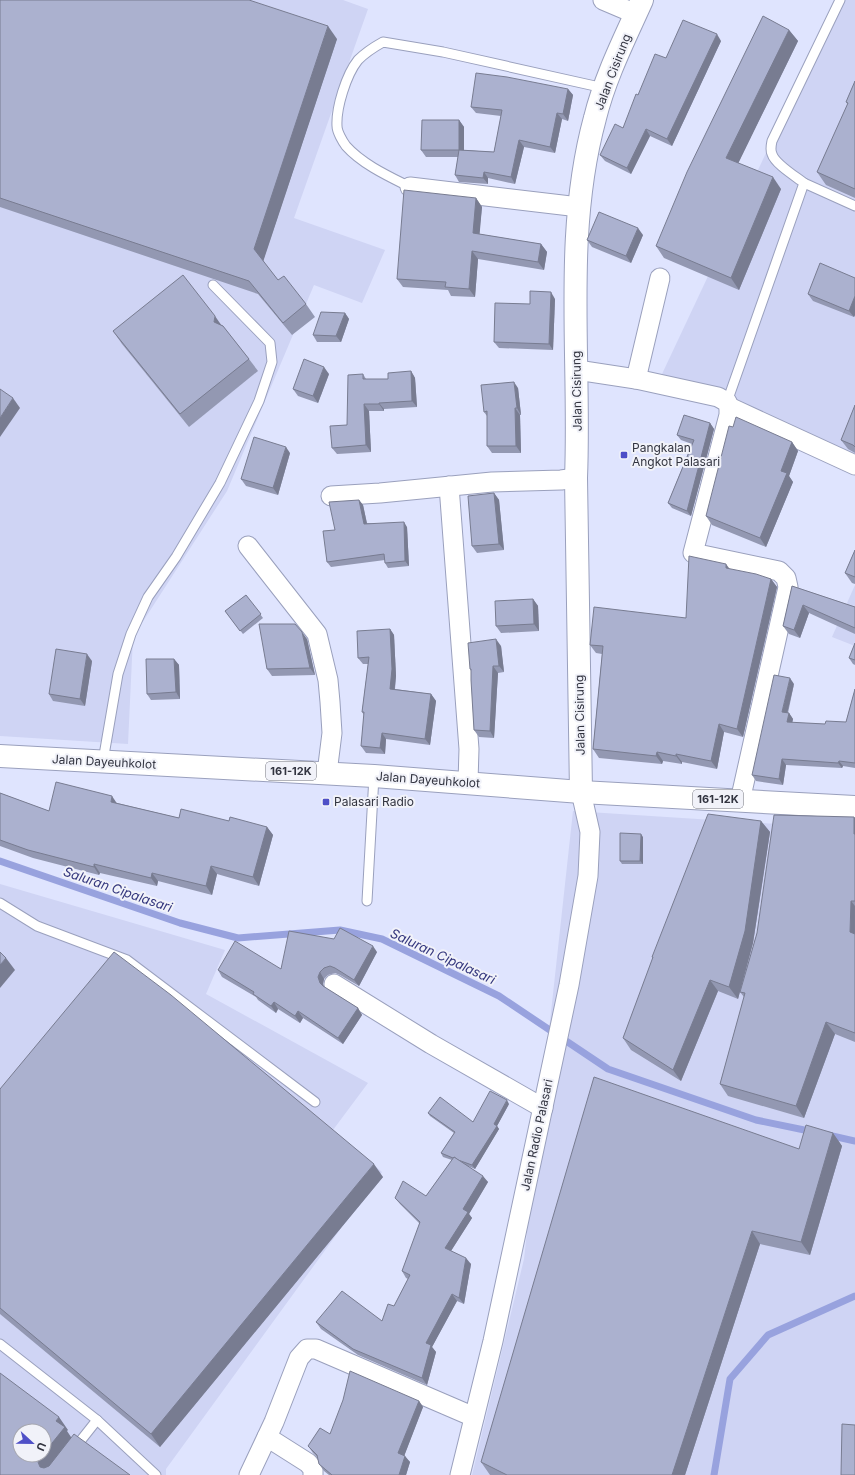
<svg xmlns="http://www.w3.org/2000/svg" width="855" height="1475" font-family="Inter,sans-serif">
<style>
.built{fill:#cfd4f4;fill-rule:evenodd}
.lines{fill:none;stroke-linecap:round;stroke-linejoin:round}
.stream{stroke:#98a2de;stroke-width:7}
.lane-casing{stroke:#9aa0bd;stroke-width:11}
.street-casing{stroke:#9aa0bd;stroke-width:21}
.secondary-casing{stroke:#9aa0bd;stroke-width:24}
.primary-casing{stroke:#9aa0bd;stroke-width:24}
.lane{stroke:#fff;stroke-width:9}
.street{stroke:#fff;stroke-width:19}
.secondary{stroke:#fff;stroke-width:22}
.primary{stroke:#fff;stroke-width:22}
.wall{fill:#9398b2}
.shaded-wall{fill:#787c91}
.building{fill:#abb1cf;stroke:#787c91}
.poi-dot{fill:#4f50c7;stroke:#f1f2f9;stroke-width:1.5}
.labels{text-anchor:middle;stroke-width:4;stroke-linejoin:round;paint-order:stroke}
.shield{fill:#f1f2f9;stroke:#6b6d78;stroke-width:1}
.shield-label{font-size:11px;font-weight:bold;fill:#323440}
.street-label{font-size:12px;fill:#323440;stroke:#f1f2f9}
.poi-label{font-size:12px;fill:#323440;stroke:#f1f2f9;text-anchor:start}
.water-label{font-size:13px;font-style:italic;fill:#33367d;stroke:#f1f2f9}
</style>
<rect width="100%" height="100%" fill="#dfe4fe"/>
<g class="built">
<path d="M 0,0 L 343,0 L 368,9 L 294,218 L 385,250 L 362,303 L 314,285 L 227,491 L 133,637 L 128,744 L 0,736 Z"/>
<path d="M 838,0 L 855,0 L 855,454 L 662,374 Z"/>
<path d="M 855,585 L 855,646 L 832,637 Z"/>
<path d="M 573,811 L 855,829 L 855,1475 L 472,1475 L 524,1259 Z"/>
<path d="M 0,884 L 225,950 L 206,994 L 368,1083 L 333,1130 L 382,1172 L 166,1469 L 166,1475 L 0,1475 ZM 20,1431 L 44,1431 L 44,1455 L 20,1455 Z"/>
</g>
<g class="lines">
<g class="stream">
<path d="M 0,861 L 180,923 L 238,938 L 340,930 L 382,939 L 499,996 L 608,1069 L 756,1120 L 814,1132"/>
<path d="M 828,1135 L 855,1141"/>
<path d="M 714,1475 L 730,1379 L 768,1335 L 855,1296"/>
</g>
<g class="lane-casing">
<g id="lane">
<path d="M 804,183 L 855,206"/>
<path d="M 410,187 C 388,176 362,164 346,146 C 343,142 337,132 337,126 C 336,108 346,75 358,60 C 365,53 374,47 383,42 L 443,52 L 604,88"/>
<path d="M 727,402 L 804,183 C 795,176 775,164 772,154 C 770,150 771,146 772,141 L 840,0"/>
<path d="M 103,761 L 118,674 L 131,634 L 148,597 L 176,557 L 220,483 L 259,401 L 272,362 L 270,343 L 213,285"/>
<path d="M 367,901 L 374,776"/>
<path d="M 0,903 L 37,926 L 127,960 L 315,1102"/>
<path d="M 0,1344 L 97,1420 L 156,1475"/>
<path d="M 74,1449 L 97,1420"/>
</g>
</g>
<g class="street-casing">
<g id="street">
<path d="M 603,0 L 636,14"/>
<path d="M 410,187 L 579,207"/>
<path d="M 577,370 L 636,379 L 718,397 L 727,402 L 729,407 L 729,415 L 693,553 L 779,571 L 786,578 L 788,587 L 740,801"/>
<path d="M 636,379 L 660,278"/>
<path d="M 729,407 L 855,465"/>
<path d="M 449,486 L 469,749 L 468,782"/>
<path d="M 331,496 L 380,493 L 492,482 L 561,480 L 576,478"/>
<path d="M 248,546 L 317,634 L 328,680 L 330,702 L 332,733 L 327,773"/>
<path d="M 334,984 L 431,1044 L 543,1108"/>
<path d="M 267,1437 L 308,1463 L 313,1469 L 313,1475"/>
<path d="M 249,1475 L 274,1422 L 299,1358 L 307,1349 L 316,1349 L 474,1417"/>
<path d="M 460,1475 L 493,1341 L 569,985 L 588,876 L 590,832 L 581,792"/>
</g>
</g>
<g class="secondary-casing">
<path id="secondary" d="M 581,792 L 576,478 C 581,358 563,235 595,118 C 605,77 625,38 642,0"/>
</g>
<g class="primary-casing">
<path id="primary" d="M 0,756 L 374,776 L 581,792 L 855,807"/>
</g>
<use href="#lane" class="lane"/>
<use href="#street" class="street"/>
<use href="#secondary" class="secondary"/>
<use href="#primary" class="primary"/>
</g>
<g class="wall">
<path d="M 0,0 L 337,39 L 263,261 L 278,280 L 306,304 L 315,317 L 292,335 L 258,294 L 0,207 Z"/>
<path d="M 789,30 L 798,41 L 738,163 L 781,189 L 739,290 L 664,258 L 656,246 Z"/>
<path d="M 721,41 L 672,146 L 650,136 L 631,174 L 605,161 L 600,155 L 623,128 L 638,95 L 666,58 Z"/>
<path d="M 855,81 L 855,198 L 826,185 L 817,172 L 848,105 L 846,102 Z"/>
<path d="M 568,89 L 573,95 L 568,121 L 562,119 L 555,153 L 524,147 L 515,184 L 488,178 L 488,184 L 459,182 L 455,175 L 458,157 L 426,157 L 421,150 L 459,120 L 464,127 L 464,150 L 494,152 L 501,116 L 476,113 L 471,107 Z"/>
<path d="M 476,198 L 482,207 L 479,234 L 541,244 L 547,252 L 544,270 L 478,259 L 475,297 L 451,296 L 448,290 L 403,287 L 397,279 Z"/>
<path d="M 643,235 L 631,263 L 592,247 L 587,240 Z"/>
<path d="M 855,278 L 855,315 L 854,317 L 813,301 L 808,294 Z"/>
<path d="M 555,299 L 553,350 L 499,348 L 494,342 L 530,304 Z"/>
<path d="M 345,313 L 349,319 L 341,342 L 317,342 L 313,335 Z"/>
<path d="M 222,325 L 249,359 L 258,371 L 189,427 L 122,344 L 113,331 Z"/>
<path d="M 411,371 L 415,378 L 417,407 L 384,409 L 384,411 L 369,411 L 371,452 L 337,454 L 332,448 L 347,425 L 363,374 L 366,379 L 388,379 Z"/>
<path d="M 329,374 L 318,403 L 298,396 L 293,389 Z"/>
<path d="M 518,388 L 521,415 L 520,415 L 521,453 L 492,453 L 487,446 L 487,416 L 484,412 Z"/>
<path d="M 855,405 L 855,453 L 848,449 L 841,440 Z"/>
<path d="M 710,423 L 714,429 L 691,516 L 672,508 L 668,503 L 692,444 L 681,440 L 677,435 Z"/>
<path d="M 792,442 L 798,451 L 789,476 L 793,482 L 766,547 L 712,525 L 706,516 Z"/>
<path d="M 290,453 L 278,495 L 246,486 L 241,479 Z"/>
<path d="M 494,493 L 499,500 L 504,550 L 477,553 L 472,546 Z"/>
<path d="M 359,500 L 363,505 L 367,523 L 407,527 L 409,566 L 388,568 L 385,563 L 385,560 L 331,567 L 327,562 L 335,530 Z"/>
<path d="M 855,550 L 855,584 L 852,583 L 845,573 Z"/>
<path d="M 729,569 L 771,579 L 777,587 L 743,737 L 724,732 L 717,769 L 682,762 L 682,764 L 663,761 L 662,764 L 599,758 L 593,749 L 602,654 L 596,653 L 590,645 L 686,618 Z"/>
<path d="M 792,586 L 855,607 L 855,634 L 809,613 L 800,638 L 789,634 L 783,626 Z"/>
<path d="M 246,595 L 263,618 L 243,634 L 225,611 Z"/>
<path d="M 533,599 L 538,606 L 539,631 L 501,633 L 496,626 Z"/>
<path d="M 390,629 L 394,635 L 396,676 L 395,689 L 431,694 L 436,701 L 430,745 L 386,739 L 385,754 L 366,753 L 361,746 L 364,715 L 362,712 L 368,664 L 363,664 L 358,658 Z"/>
<path d="M 307,639 L 315,675 L 272,676 L 267,669 Z"/>
<path d="M 855,643 L 855,665 L 853,664 L 849,658 Z"/>
<path d="M 501,646 L 504,672 L 498,673 L 494,738 L 479,737 L 474,730 L 471,671 L 470,669 Z"/>
<path d="M 174,659 L 179,665 L 180,699 L 151,700 L 147,694 Z"/>
<path d="M 92,661 L 85,706 L 53,701 L 49,694 Z"/>
<path d="M 794,684 L 788,713 L 789,713 L 793,719 L 792,723 L 825,724 L 846,722 L 855,689 L 855,768 L 843,766 L 842,768 L 786,765 L 783,785 L 756,781 L 752,775 Z"/>
<path d="M 0,793 L 49,811 L 117,803 L 179,818 L 229,821 L 267,827 L 273,835 L 259,886 L 217,874 L 212,895 L 158,881 L 157,886 L 100,873 L 99,875 L 33,858 L 0,846 Z"/>
<path d="M 854,817 L 855,818 L 855,1042 L 835,1034 L 804,1118 L 728,1096 L 720,1084 L 744,997 L 740,992 L 757,933 Z"/>
<path d="M 761,821 L 770,832 L 753,943 L 738,999 L 718,991 L 681,1081 L 631,1050 L 623,1038 L 653,958 L 652,957 Z"/>
<path d="M 643,837 L 643,864 L 622,864 L 620,861 Z"/>
<path d="M 377,952 L 359,986 L 340,975 L 335,973 L 328,975 L 324,979 L 323,984 L 324,987 L 358,1008 L 362,1015 L 343,1044 L 303,1018 L 300,1023 L 278,1009 L 276,1013 L 258,1000 L 256,997 L 222,977 L 218,970 L 281,969 Z"/>
<path d="M 0,1089 L 383,1177 L 160,1447 L 0,1314 Z"/>
<path d="M 509,1104 L 497,1126 L 499,1129 L 475,1169 L 468,1166 L 488,1182 L 469,1214 L 472,1218 L 451,1251 L 471,1264 L 464,1304 L 457,1301 L 432,1347 L 436,1352 L 427,1385 L 358,1355 L 321,1329 L 316,1322 L 382,1321 L 394,1306 L 408,1279 L 406,1278 L 402,1271 L 420,1224 L 400,1204 L 395,1198 L 426,1196 L 452,1160 L 443,1157 L 441,1153 L 454,1133 L 430,1116 L 428,1113 L 473,1122 Z"/>
<path d="M 833,1133 L 842,1146 L 810,1255 L 760,1244 L 685,1475 L 490,1475 L 481,1462 L 799,1149 Z"/>
<path d="M 419,1401 L 423,1407 L 404,1456 L 410,1462 L 406,1475 L 329,1475 L 324,1471 L 319,1464 L 318,1458 L 313,1453 L 308,1446 L 330,1434 Z"/>
</g>
<g class="shaded-wall">
<path d="M 328,26 L 337,39 L 263,262 L 254,249 Z"/>
<path d="M 789,30 L 798,41 L 735,170 L 726,158 Z"/>
<path d="M 717,34 L 721,41 L 672,146 L 667,139 Z"/>
<path d="M 568,89 L 573,95 L 568,121 L 563,114 Z"/>
<path d="M 557,113 L 562,119 L 555,153 L 550,147 Z"/>
<path d="M 459,120 L 464,127 L 464,157 L 459,150 Z"/>
<path d="M 646,129 L 650,136 L 631,174 L 627,168 Z"/>
<path d="M 519,140 L 524,147 L 515,184 L 511,177 Z"/>
<path d="M 484,172 L 488,178 L 488,184 L 483,178 Z"/>
<path d="M 773,177 L 781,189 L 739,290 L 731,278 Z"/>
<path d="M 476,198 L 482,207 L 479,241 L 473,233 Z"/>
<path d="M 638,228 L 643,235 L 631,263 L 626,256 Z"/>
<path d="M 541,244 L 547,252 L 544,270 L 538,262 Z"/>
<path d="M 472,251 L 478,259 L 475,297 L 469,289 Z"/>
<path d="M 551,292 L 555,299 L 553,350 L 549,344 Z"/>
<path d="M 855,296 L 855,315 L 854,317 L 849,311 Z"/>
<path d="M 345,313 L 349,319 L 341,342 L 336,336 Z"/>
<path d="M 215,316 L 224,329 L 214,322 Z"/>
<path d="M 324,367 L 329,374 L 318,403 L 313,396 Z"/>
<path d="M 411,371 L 415,378 L 417,407 L 412,401 Z"/>
<path d="M 514,382 L 518,388 L 521,415 L 517,408 Z"/>
<path d="M 13,398 L 20,408 L 0,437 L 0,418 Z"/>
<path d="M 379,403 L 384,409 L 384,411 L 379,404 Z"/>
<path d="M 364,404 L 369,411 L 371,452 L 366,445 Z"/>
<path d="M 515,408 L 520,415 L 521,453 L 516,446 Z"/>
<path d="M 710,423 L 714,429 L 691,516 L 687,511 Z"/>
<path d="M 792,442 L 798,451 L 789,476 L 793,482 L 766,547 L 760,538 L 781,471 Z"/>
<path d="M 286,447 L 290,453 L 278,495 L 273,488 Z"/>
<path d="M 494,493 L 499,500 L 504,550 L 499,544 Z"/>
<path d="M 359,500 L 363,505 L 368,529 L 364,524 Z"/>
<path d="M 404,522 L 407,527 L 409,566 L 405,561 Z"/>
<path d="M 726,564 L 732,572 L 726,568 Z"/>
<path d="M 771,579 L 777,587 L 743,737 L 737,729 Z"/>
<path d="M 533,599 L 538,606 L 539,631 L 534,624 Z"/>
<path d="M 803,605 L 809,613 L 800,638 L 794,630 Z"/>
<path d="M 390,629 L 394,635 L 396,676 L 394,695 L 390,689 Z"/>
<path d="M 302,632 L 307,639 L 315,675 L 310,668 Z"/>
<path d="M 496,639 L 501,646 L 504,672 L 499,666 Z"/>
<path d="M 87,654 L 92,661 L 85,706 L 80,699 Z"/>
<path d="M 174,659 L 179,665 L 180,699 L 176,692 Z"/>
<path d="M 493,666 L 498,673 L 494,738 L 490,731 Z"/>
<path d="M 790,678 L 794,684 L 786,718 L 782,712 Z"/>
<path d="M 431,694 L 436,701 L 430,745 L 425,739 Z"/>
<path d="M 789,713 L 793,719 L 791,728 L 787,722 Z"/>
<path d="M 719,724 L 724,732 L 717,769 L 711,761 Z"/>
<path d="M 382,733 L 386,739 L 385,754 L 380,748 Z"/>
<path d="M 657,752 L 663,761 L 662,764 L 656,756 Z"/>
<path d="M 676,754 L 682,762 L 682,764 L 676,756 Z"/>
<path d="M 782,759 L 786,765 L 783,785 L 779,779 Z"/>
<path d="M 839,761 L 843,766 L 842,768 L 838,763 Z"/>
<path d="M 112,796 L 118,805 L 111,802 Z"/>
<path d="M 854,817 L 855,818 L 855,836 L 854,834 Z"/>
<path d="M 761,821 L 770,832 L 753,943 L 738,999 L 729,987 Z"/>
<path d="M 267,827 L 273,835 L 259,886 L 253,877 Z"/>
<path d="M 641,834 L 643,837 L 643,864 L 640,861 Z"/>
<path d="M 94,864 L 100,873 L 99,875 L 94,867 Z"/>
<path d="M 211,866 L 217,874 L 212,895 L 206,886 Z"/>
<path d="M 152,873 L 158,881 L 157,886 L 151,878 Z"/>
<path d="M 851,901 L 855,906 L 855,938 L 850,932 Z"/>
<path d="M 373,946 L 377,952 L 359,986 L 354,980 Z"/>
<path d="M 6,958 L 15,970 L 0,988 L 0,965 Z"/>
<path d="M 320,972 L 324,979 L 323,984 L 325,990 L 320,983 L 318,977 Z"/>
<path d="M 710,980 L 718,991 L 681,1081 L 673,1070 Z"/>
<path d="M 274,1002 L 278,1009 L 276,1013 L 271,1006 Z"/>
<path d="M 358,1008 L 362,1015 L 343,1044 L 338,1038 Z"/>
<path d="M 298,1011 L 303,1018 L 300,1023 L 295,1016 Z"/>
<path d="M 826,1022 L 835,1034 L 804,1118 L 796,1106 Z"/>
<path d="M 507,1100 L 509,1104 L 497,1126 L 499,1129 L 475,1169 L 472,1165 Z"/>
<path d="M 833,1133 L 842,1146 L 810,1255 L 801,1242 Z"/>
<path d="M 374,1164 L 383,1177 L 160,1447 L 151,1434 Z"/>
<path d="M 483,1176 L 488,1182 L 469,1214 L 472,1218 L 449,1254 L 445,1248 L 463,1209 Z"/>
<path d="M 752,1231 L 760,1244 L 685,1475 L 672,1475 Z"/>
<path d="M 466,1258 L 471,1264 L 464,1304 L 459,1298 Z"/>
<path d="M 452,1294 L 457,1301 L 432,1347 L 436,1352 L 427,1385 L 422,1378 L 426,1343 Z"/>
<path d="M 419,1401 L 423,1407 L 403,1459 L 398,1453 Z"/>
<path d="M 59,1417 L 68,1430 L 67,1431 L 73,1440 L 48,1471 L 40,1467 L 38,1462 L 40,1459 L 42,1455 L 44,1455 L 44,1453 L 56,1421 Z"/>
<path d="M 405,1456 L 410,1462 L 406,1475 L 399,1475 Z"/>
</g>
<g class="building">
<path d="M 0,0 L 249,0 L 328,26 L 254,249 L 278,280 L 284,276 L 306,304 L 283,323 L 249,281 L 0,198 Z"/>
<path d="M 763,16 L 789,30 L 726,158 L 773,177 L 731,278 L 656,246 L 687,172 Z"/>
<path d="M 683,20 L 717,34 L 667,139 L 646,129 L 627,168 L 600,155 L 615,124 L 623,128 L 636,94 L 638,95 L 655,54 L 666,58 Z"/>
<path d="M 476,73 L 507,77 L 568,89 L 563,114 L 557,113 L 550,147 L 519,140 L 511,177 L 484,172 L 483,178 L 455,175 L 459,150 L 494,152 L 502,110 L 471,107 Z"/>
<path d="M 855,81 L 855,189 L 817,172 L 848,103 L 846,102 Z"/>
<path d="M 422,120 L 459,120 L 459,150 L 421,150 Z"/>
<path d="M 404,190 L 476,198 L 473,233 L 541,244 L 538,262 L 472,251 L 469,289 L 445,287 L 446,282 L 397,279 Z"/>
<path d="M 599,212 L 638,228 L 626,256 L 587,240 Z"/>
<path d="M 820,263 L 855,278 L 855,296 L 849,311 L 808,294 Z"/>
<path d="M 183,275 L 215,316 L 214,322 L 223,326 L 249,359 L 180,414 L 113,331 Z"/>
<path d="M 530,291 L 551,292 L 549,344 L 494,342 L 495,303 L 530,304 Z"/>
<path d="M 321,312 L 345,313 L 336,336 L 313,335 Z"/>
<path d="M 304,359 L 324,367 L 313,396 L 293,389 Z"/>
<path d="M 411,371 L 412,401 L 379,403 L 379,404 L 364,404 L 366,445 L 332,448 L 330,426 L 347,425 L 348,375 L 363,374 L 363,379 L 388,379 L 388,373 Z"/>
<path d="M 514,382 L 517,408 L 515,408 L 516,446 L 487,446 L 487,411 L 484,412 L 481,385 Z"/>
<path d="M 0,389 L 13,398 L 0,418 Z"/>
<path d="M 855,405 L 855,447 L 853,445 L 841,440 Z"/>
<path d="M 684,415 L 710,423 L 687,511 L 668,503 L 694,440 L 677,435 Z"/>
<path d="M 736,417 L 792,442 L 781,471 L 787,473 L 760,538 L 706,516 L 729,426 L 733,427 Z"/>
<path d="M 254,437 L 286,447 L 273,488 L 241,479 Z"/>
<path d="M 494,493 L 499,544 L 472,546 L 468,496 Z"/>
<path d="M 359,500 L 364,524 L 404,522 L 405,561 L 385,563 L 384,554 L 327,562 L 323,531 L 335,530 L 329,502 Z"/>
<path d="M 855,550 L 855,577 L 845,573 Z"/>
<path d="M 689,556 L 726,564 L 726,568 L 756,574 L 771,579 L 737,729 L 719,724 L 711,761 L 676,754 L 676,756 L 657,752 L 656,756 L 593,749 L 603,646 L 590,645 L 594,607 L 686,618 Z"/>
<path d="M 792,586 L 855,607 L 855,628 L 803,605 L 794,630 L 783,626 Z"/>
<path d="M 246,595 L 261,614 L 240,631 L 225,611 Z"/>
<path d="M 533,599 L 534,624 L 496,626 L 495,601 Z"/>
<path d="M 259,624 L 295,624 L 302,632 L 310,668 L 267,669 Z"/>
<path d="M 390,629 L 392,669 L 390,689 L 431,694 L 425,739 L 382,733 L 380,748 L 361,746 L 364,712 L 362,712 L 369,657 L 358,658 L 357,631 Z"/>
<path d="M 496,639 L 499,666 L 493,666 L 490,731 L 474,730 L 471,680 L 471,669 L 470,669 L 468,643 Z"/>
<path d="M 855,643 L 855,660 L 849,658 Z"/>
<path d="M 56,649 L 87,654 L 80,699 L 49,694 Z"/>
<path d="M 146,659 L 174,659 L 176,692 L 147,694 Z"/>
<path d="M 774,675 L 790,678 L 782,712 L 789,713 L 787,722 L 825,724 L 826,721 L 846,722 L 855,689 L 855,763 L 839,761 L 838,763 L 782,759 L 779,779 L 752,775 Z"/>
<path d="M 56,782 L 112,796 L 111,802 L 179,818 L 181,809 L 229,821 L 230,817 L 267,827 L 253,877 L 211,866 L 206,886 L 152,873 L 151,878 L 94,864 L 94,867 L 28,850 L 0,840 L 0,793 L 49,811 Z"/>
<path d="M 708,814 L 761,821 L 745,931 L 729,987 L 710,980 L 673,1070 L 623,1038 L 653,957 L 652,957 Z"/>
<path d="M 774,815 L 854,817 L 854,834 L 855,834 L 855,901 L 851,901 L 850,932 L 855,934 L 855,1033 L 826,1022 L 796,1106 L 720,1084 L 745,993 L 740,992 L 757,933 Z"/>
<path d="M 620,833 L 641,834 L 640,861 L 620,861 Z"/>
<path d="M 340,928 L 373,946 L 354,980 L 335,968 L 330,966 L 324,968 L 320,972 L 318,977 L 320,983 L 323,986 L 358,1008 L 338,1038 L 298,1011 L 295,1016 L 274,1002 L 271,1006 L 253,994 L 254,992 L 218,970 L 235,941 L 281,969 L 289,931 L 334,939 Z"/>
<path d="M 0,952 L 6,958 L 0,965 Z"/>
<path d="M 114,952 L 171,995 L 374,1164 L 151,1434 L 0,1308 L 0,1089 Z"/>
<path d="M 594,1077 L 799,1149 L 806,1125 L 833,1133 L 801,1242 L 752,1231 L 672,1475 L 507,1475 L 481,1462 Z"/>
<path d="M 490,1091 L 507,1100 L 494,1124 L 497,1126 L 472,1165 L 458,1160 L 454,1157 L 453,1158 L 441,1153 L 455,1132 L 428,1113 L 440,1097 L 473,1122 Z"/>
<path d="M 454,1157 L 483,1176 L 463,1209 L 468,1212 L 445,1248 L 466,1258 L 459,1298 L 452,1294 L 426,1343 L 431,1345 L 422,1378 L 353,1349 L 316,1322 L 342,1291 L 382,1321 L 388,1304 L 394,1306 L 410,1275 L 402,1271 L 420,1222 L 395,1198 L 403,1181 L 426,1196 Z"/>
<path d="M 350,1371 L 419,1401 L 398,1453 L 405,1456 L 399,1475 L 332,1475 L 319,1464 L 317,1455 L 308,1446 L 320,1428 L 330,1434 L 343,1400 Z"/>
<path d="M 0,1373 L 59,1417 L 56,1421 L 65,1427 L 44,1453 L 44,1431 L 20,1431 L 20,1455 L 42,1455 L 40,1459 L 38,1462 L 40,1467 L 44,1468 L 49,1466 L 74,1434 L 130,1475 L 0,1475 Z"/>
<path d="M 842,1424 L 855,1425 L 855,1475 L 841,1475 Z"/>
</g>
<g class="poi-dot">
<rect x="620" y="451" width="8" height="8" rx="2"/>
<rect x="322" y="798" width="8" height="8" rx="2"/>
</g>
<g class="labels">
<g class="shield">
<rect x="266" y="762" width="50" height="18" rx="3"/>
<rect x="693" y="790" width="50" height="18" rx="3"/>
</g>
<g class="shield-label">
<text x="291" y="775">161-12K</text>
<text x="718" y="803">161-12K</text>
</g>
<g class="street-label">
<text transform="translate(613 72) rotate(-69)" y="4">Jalan Cisirung</text>
<text transform="translate(577 391) rotate(-91)" y="4">Jalan Cisirung</text>
<text transform="translate(580 715) rotate(-91)" y="4">Jalan Cisirung</text>
<text transform="translate(104 762) rotate(3)" y="4">Jalan Dayeuhkolot</text>
<text transform="translate(428 780) rotate(4)" y="4">Jalan Dayeuhkolot</text>
<text transform="translate(537 1135) rotate(-78)" y="4">Jalan Radio Palasari</text>
</g>
<g class="poi-label">
<text x="632" y="452">Pangkalan<tspan x="632" dy="14">Angkot Palasari</tspan></text>
<text x="334" y="806">Palasari Radio</text>
</g>
<g class="water-label">
<text transform="translate(118 889) rotate(19)" y="5">Saluran Cipalasari</text>
<text transform="translate(443 956) rotate(25)" y="5">Saluran Cipalasari</text>
</g>
</g>
<g transform="translate(32 1443) rotate(112)"><circle r="19" fill="#f1f2f9" stroke="#a5a6af"/>
<path d="M0-3L7 15L0 10L-7 15Z" fill="#4f50c7"/>
<text y="-6" font-size="11" font-weight="bold" text-anchor="middle" fill="#323440">U</text>
</g>
</svg>
